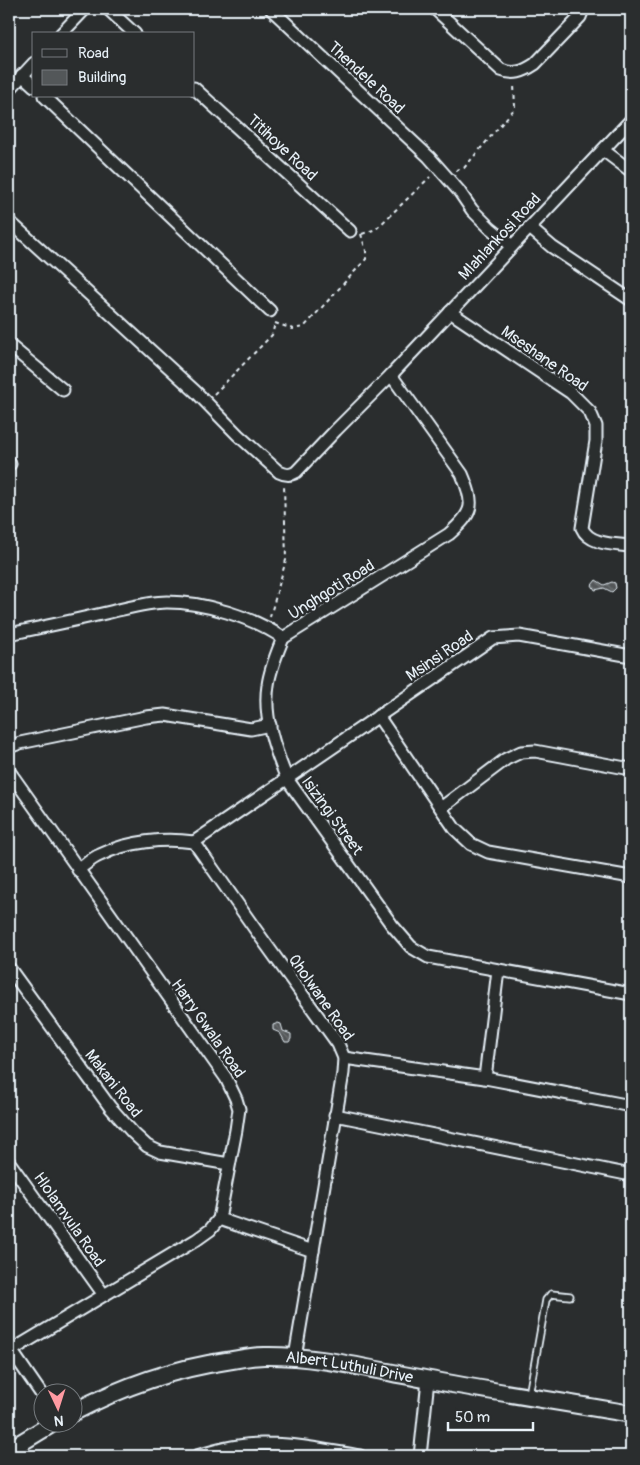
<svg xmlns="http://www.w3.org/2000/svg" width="640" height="1465" font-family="Pangolin,sans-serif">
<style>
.building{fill:url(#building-back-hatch);stroke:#e8f1f8}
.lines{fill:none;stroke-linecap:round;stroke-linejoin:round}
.lane-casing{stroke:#e8f1f8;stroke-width:9}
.street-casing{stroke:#e8f1f8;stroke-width:15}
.secondary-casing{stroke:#e8f1f8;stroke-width:20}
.path{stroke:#e8f1f8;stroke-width:2;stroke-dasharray:4 4;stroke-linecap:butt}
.lane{stroke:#2a2d2e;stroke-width:5.5}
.street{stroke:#2a2d2e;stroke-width:11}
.secondary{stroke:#2a2d2e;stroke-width:16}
.labels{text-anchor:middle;stroke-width:5;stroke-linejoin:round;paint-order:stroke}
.street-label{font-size:16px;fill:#e8f1f8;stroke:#2a2d2e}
</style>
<defs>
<pattern id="building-back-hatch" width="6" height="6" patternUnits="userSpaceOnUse" patternTransform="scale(1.25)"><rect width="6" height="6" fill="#535759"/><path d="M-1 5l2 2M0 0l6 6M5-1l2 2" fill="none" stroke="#6c7072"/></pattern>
</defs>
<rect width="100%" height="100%" fill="#2a2d2e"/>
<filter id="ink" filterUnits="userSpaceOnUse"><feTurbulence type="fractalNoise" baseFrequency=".02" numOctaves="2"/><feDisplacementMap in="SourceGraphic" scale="10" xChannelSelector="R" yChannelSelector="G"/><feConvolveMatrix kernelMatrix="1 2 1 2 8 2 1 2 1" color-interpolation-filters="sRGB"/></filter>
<g filter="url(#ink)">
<g class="building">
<path d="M 596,580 L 604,585 L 612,582 L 615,583 L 616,588 L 612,592 L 604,588 L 595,590 L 592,585 Z"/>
<path d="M 278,1023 L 281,1024 L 283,1031 L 291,1034 L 291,1039 L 289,1042 L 285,1042 L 280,1033 L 273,1030 L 273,1025 Z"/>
</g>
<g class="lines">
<g class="lane-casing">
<path id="lane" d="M 529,1395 L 546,1300 L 551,1294 L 570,1296"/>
</g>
<g class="street-casing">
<g id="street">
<path d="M 108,9 L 135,34"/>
<path d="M 271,9 L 429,157 L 459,191 L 472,210 L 490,228 L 512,246"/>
<path d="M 435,9 L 501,70 C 514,75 523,72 535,64 L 580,17 L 583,9"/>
<path d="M 61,34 L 85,9"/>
<path d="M 22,75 L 34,86"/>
<path d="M 194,88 L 350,231"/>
<path d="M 9,90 L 34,63"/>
<path d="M 44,96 L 270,311"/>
<path d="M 603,150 L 631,171"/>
<path d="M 9,221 L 196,392 L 238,435 L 279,472 C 285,475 290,476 296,472 L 336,430 L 391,375 L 631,120"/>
<path d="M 530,228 L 552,247 L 631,300"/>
<path d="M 450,312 L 571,393 L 590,412 L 596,426 L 596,441 L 582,528 C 589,545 615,544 631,546"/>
<path d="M 9,345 L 63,390"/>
<path d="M 9,462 L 10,464"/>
<path d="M 9,634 C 43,627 76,620 110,612 C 128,608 148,602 167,602 C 203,602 253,617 283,638"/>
<path d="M 283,638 C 277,653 270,669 268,685 C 263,717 275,750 287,779 L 392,925 L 411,947 L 428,957 L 631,994"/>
<path d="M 283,638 L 449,534 C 474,512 475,505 462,474 L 391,375"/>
<path d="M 378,716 L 455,829 L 471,844 L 488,852 L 631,877"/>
<path d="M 9,747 L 20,743 L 146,717 L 165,715 L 251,729 L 270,725"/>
<path d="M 9,771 L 226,1078 L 236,1099 L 239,1109 L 236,1130 L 219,1219 L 210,1230 L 196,1240 L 9,1352"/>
<path d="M 441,808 L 506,759 L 521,752 L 535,751 L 631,769"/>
<path d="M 194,842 L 493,638 L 519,636 L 631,656"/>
<path d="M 78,870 C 85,865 92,858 100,855 C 128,841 164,838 194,842 L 255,929 L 338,1044 L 344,1058 L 343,1073 L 295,1357"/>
<path d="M 9,968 L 110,1107 L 133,1133 L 147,1146 L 160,1152 L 229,1164"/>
<path d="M 344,1058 L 485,1078 L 631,1106"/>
<path d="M 485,1078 L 498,970"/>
<path d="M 335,1115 L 631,1175"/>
<path d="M 9,1162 L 104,1295"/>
<path d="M 219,1219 L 313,1251"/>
<path d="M 9,1347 L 42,1395"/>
<path d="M 197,1456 C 219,1449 244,1443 267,1444 C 298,1444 329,1451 360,1456"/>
<path d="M 420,1456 L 428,1380"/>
</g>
</g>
<g class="secondary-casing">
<g id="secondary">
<path id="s1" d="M 72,1413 C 121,1387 172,1369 226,1361 C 239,1359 252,1356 264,1356 C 318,1355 372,1370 425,1379 C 494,1392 563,1402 631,1414"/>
<path d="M 9,1450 L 55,1422"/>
</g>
</g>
<g class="path">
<path d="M 456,170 L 464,168 L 515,108 L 514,84"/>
<path d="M 362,234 L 376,229 L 430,177"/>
<path d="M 275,323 L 293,329 L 304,327 L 366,259 L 366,251 L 361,234"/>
<path d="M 214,394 L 272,335 L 275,323"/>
<path d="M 270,617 L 286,560 L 284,484"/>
</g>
<use href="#lane" class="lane"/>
<use href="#street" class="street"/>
<use href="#secondary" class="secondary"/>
</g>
</g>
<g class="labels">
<g class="street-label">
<text transform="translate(367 77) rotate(43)" y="6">Thendele Road</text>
<text transform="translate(283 147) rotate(43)" y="6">Titihoye Road</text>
<text transform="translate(499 236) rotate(-47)" y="6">Mlahlankosi Road</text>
<text transform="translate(545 358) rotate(35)" y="6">Mseshane Road</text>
<text transform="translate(331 589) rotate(-32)" y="6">Unghgoti Road</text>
<text transform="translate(439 655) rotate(-34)" y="6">Msinsi Road</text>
<text transform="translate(333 815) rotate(54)" y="6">Isizingi Street</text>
<text transform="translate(322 997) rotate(55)" y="6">Qholwane Road</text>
<text transform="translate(209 1028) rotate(55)" y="6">Harry Gwala Road</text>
<text transform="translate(114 1083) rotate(52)" y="6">Makani Road</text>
<text transform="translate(70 1219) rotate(55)" y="6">Hlolamvula Road</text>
<text dy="6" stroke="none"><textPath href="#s1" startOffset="288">Albert Luthuli Drive</textPath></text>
</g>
</g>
<rect width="640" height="1465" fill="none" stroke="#2a2d2e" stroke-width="30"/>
<rect x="15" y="15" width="610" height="1435" fill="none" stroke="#e8f1f8" stroke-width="2" filter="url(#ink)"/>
<rect x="32" y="32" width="162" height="65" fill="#2a2d2e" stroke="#767b7f"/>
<rect x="42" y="49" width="25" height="8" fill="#2a2d2e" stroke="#767b7f"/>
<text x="78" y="58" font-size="15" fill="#e8f1f8">Road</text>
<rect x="42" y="70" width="25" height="15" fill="#535759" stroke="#767b7f"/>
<text x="78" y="82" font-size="15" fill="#e8f1f8">Building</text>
<g transform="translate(58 1408) rotate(176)"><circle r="24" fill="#2a2d2e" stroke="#767b7f"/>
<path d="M0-4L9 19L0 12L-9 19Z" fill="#ff9aa2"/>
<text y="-8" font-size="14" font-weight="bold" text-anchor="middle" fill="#e8f1f8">N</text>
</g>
<path d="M448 1422v8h85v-8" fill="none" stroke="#e8f1f8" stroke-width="2.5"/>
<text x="455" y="1422" font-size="15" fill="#e8f1f8" stroke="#2a2d2e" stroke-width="4" paint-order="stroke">50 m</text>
</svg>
